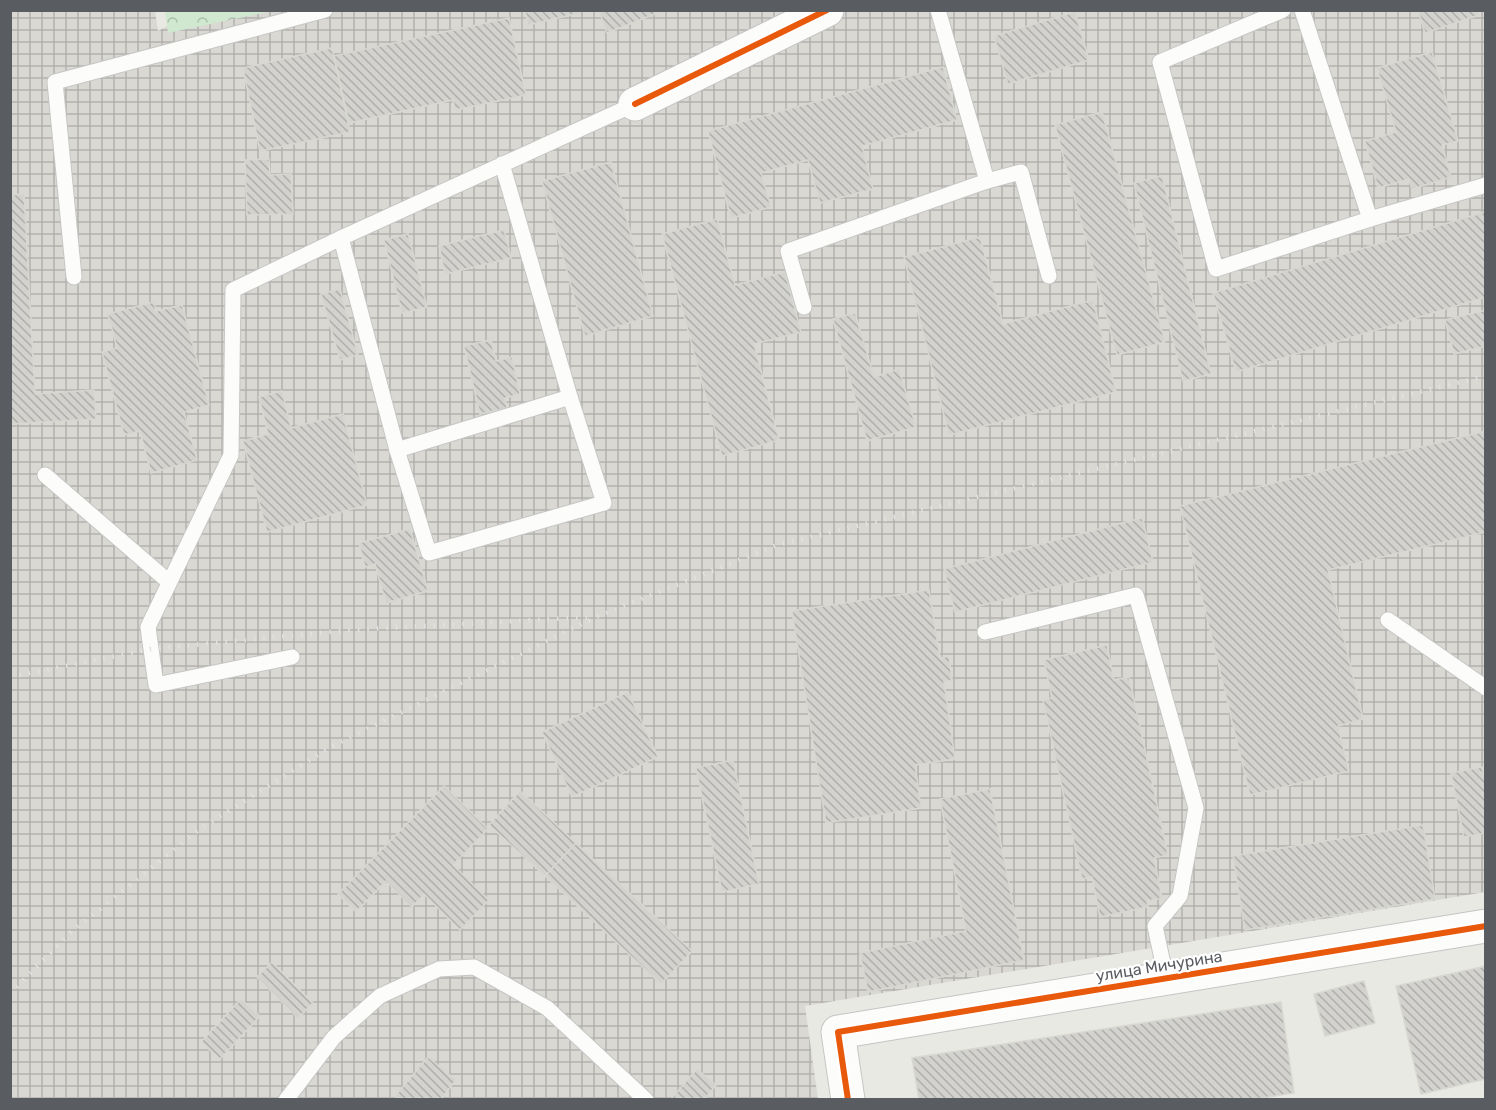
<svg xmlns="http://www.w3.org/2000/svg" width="1496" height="1110" font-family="Rubik,sans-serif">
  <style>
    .industrial { fill: url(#industrial-grid) }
    .forest { fill: url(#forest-crowns) }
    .building { fill: url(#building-back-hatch); stroke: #d8d8d2; stroke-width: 1.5 }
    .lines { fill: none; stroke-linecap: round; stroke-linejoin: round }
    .lane-casing { stroke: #c6c7c5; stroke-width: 17 }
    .secondary-casing { stroke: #c4c5c4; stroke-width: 35 }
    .lane { stroke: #fcfcfb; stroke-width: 15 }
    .secondary { stroke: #fcfcfb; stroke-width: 33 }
    .rail { stroke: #e2e2e1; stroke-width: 4.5; stroke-dasharray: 1.5 8; stroke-linecap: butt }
    .cycleway-casing { stroke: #fff; stroke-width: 10 }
    .cycleway { stroke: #e8590c; stroke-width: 6 }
    .labels { text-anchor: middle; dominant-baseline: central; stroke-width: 4.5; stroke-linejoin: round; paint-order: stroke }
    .street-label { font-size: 16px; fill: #595c61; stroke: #fff }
  </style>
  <defs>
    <pattern id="industrial-grid" width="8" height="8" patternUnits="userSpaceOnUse" patternTransform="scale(1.5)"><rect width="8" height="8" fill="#d9d8d3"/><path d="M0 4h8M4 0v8" fill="none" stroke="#b3b2af"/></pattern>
    <pattern id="forest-crowns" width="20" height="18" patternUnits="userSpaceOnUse" patternTransform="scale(1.5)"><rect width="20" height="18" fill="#d0e7d0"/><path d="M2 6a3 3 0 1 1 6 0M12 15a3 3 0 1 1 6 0" fill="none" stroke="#acbeac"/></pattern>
    <pattern id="building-back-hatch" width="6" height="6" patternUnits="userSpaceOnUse" patternTransform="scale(1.5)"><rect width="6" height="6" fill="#d3d2ce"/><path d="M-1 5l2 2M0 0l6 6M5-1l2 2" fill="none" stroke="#aeaeab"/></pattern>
  </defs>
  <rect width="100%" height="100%" fill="#e9e9e3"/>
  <!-- industrial -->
  <polygon class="industrial" points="199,10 1485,11 1485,892 805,1006 818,1099 11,1099 10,11 155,11 158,31"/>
  <!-- forest -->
  <polygon class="forest" points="165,11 165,10 272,11 168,33"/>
  <!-- building -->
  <g class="building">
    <polygon points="525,10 579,10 579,13 528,25"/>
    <polygon points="599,10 665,10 607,33"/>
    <polygon points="1418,10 1478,10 1479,15 1425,33"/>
    <polygon points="1075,12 1089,60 1008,84 994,36"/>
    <polygon points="509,18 526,95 455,110 453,100 349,123 334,56"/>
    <polygon points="332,48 350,132 260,151 243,68"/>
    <polygon points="1432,52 1458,141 1442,145 1451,177 1412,189 1409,179 1378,188 1365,141 1396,132 1377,68"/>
    <polygon points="943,67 957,120 862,146 873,189 820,203 808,160 761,173 771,207 731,218 708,131"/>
    <polygon points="1102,112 1165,342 1117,355 1055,125"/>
    <polygon points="269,159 270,175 291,174 293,214 247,215 245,160"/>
    <polygon points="611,162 653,316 585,336 542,181"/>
    <polygon points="1162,176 1211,374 1183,381 1134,183"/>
    <polygon points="24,194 35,394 94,390 96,419 10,424 10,195"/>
    <polygon points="1485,212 1486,297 1236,372 1213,293"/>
    <polygon points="717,219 735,285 785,272 801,332 754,344 779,440 722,456 662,234"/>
    <polygon points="504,230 511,258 445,274 439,246"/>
    <polygon points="408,234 427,307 402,313 384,240"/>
    <polygon points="980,237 1003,324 1093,300 1116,392 949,435 904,257"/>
    <polygon points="340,289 358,355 340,360 321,294"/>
    <polygon points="154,302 156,311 182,305 209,405 184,412 197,460 151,473 140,431 124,435 102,352 117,348 108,314"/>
    <polygon points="1486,310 1486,346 1454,354 1445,320"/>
    <polygon points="855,313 874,377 899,369 916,427 867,441 833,319"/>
    <polygon points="491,340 496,361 512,357 520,394 505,398 507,408 480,414 464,346"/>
    <polygon points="282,391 291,428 343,414 367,505 267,532 243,441 268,434 259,397"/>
    <polygon points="1486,431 1486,532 1328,570 1363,719 1338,726 1349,771 1250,795 1180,506"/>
    <polygon points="1142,518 1153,562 955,612 944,569"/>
    <polygon points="410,529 428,591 386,603 375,564 365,567 359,543"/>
    <polygon points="929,590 940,658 949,656 952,680 944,682 955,759 915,765 921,808 826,823 792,611"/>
    <polygon points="1107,645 1114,680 1129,677 1168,855 1154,858 1162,898 1147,901 1148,907 1100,917 1092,877 1082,879 1043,700 1052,698 1044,660"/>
    <polygon points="628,692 658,757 572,797 542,732"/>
    <polygon points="733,760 759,884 722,892 696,768"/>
    <polygon points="1482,767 1486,786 1486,833 1464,837 1451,773"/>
    <polygon points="444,786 488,829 453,865 489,900 460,930 424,894 412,907 386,881 356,912 338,894"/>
    <polygon points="990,789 1024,960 868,992 860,953 966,931 940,799"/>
    <polygon points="520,791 576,843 545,876 489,825"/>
    <polygon points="1423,825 1435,899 1245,930 1233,856"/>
    <polygon points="576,843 692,951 661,984 545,876"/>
    <polygon points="272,962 313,1003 298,1018 257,977"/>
    <polygon points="1486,966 1486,1079 1421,1094 1396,986"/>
    <polygon points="1364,981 1375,1023 1325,1036 1314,994"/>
    <polygon points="241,999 260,1016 220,1059 201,1042"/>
    <polygon points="1281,1002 1294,1093 1250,1100 919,1100 912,1058"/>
    <polygon points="428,1057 456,1080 440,1100 399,1100 395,1096"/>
    <polygon points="697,1069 716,1085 704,1100 670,1100"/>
  </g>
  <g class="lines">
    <defs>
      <g id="lane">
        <polyline points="938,10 987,181"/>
        <polyline points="1283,10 1160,62 1216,269 1370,219 1486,185"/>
        <polyline points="1302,10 1370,219"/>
        <polyline points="341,238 397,450 429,553 604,503 570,397"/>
        <polyline points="74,277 55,82 325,10"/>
        <polyline points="804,307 788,251 987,181 1021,172 1049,276"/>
        <polyline points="397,450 570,397 502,164"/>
        <polyline points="45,475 169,582"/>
        <polyline points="1388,620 1486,688"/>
        <polyline points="985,632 1136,595 1196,808 1180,896 1155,926 1166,978"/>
        <polyline points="292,657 156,685 148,627 231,455 233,290 341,238 635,104"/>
        <polyline points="286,1100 334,1037 380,996 439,969 474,967 547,1008 646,1100"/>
      </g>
      <g id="secondary">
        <polyline points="635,104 827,10"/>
        <polyline points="848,1100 838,1032 1486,926"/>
      </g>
    </defs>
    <!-- lane casing -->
    <use href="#lane" class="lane-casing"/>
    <!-- secondary casing -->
    <use href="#secondary" class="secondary-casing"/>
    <!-- lane -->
    <use href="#lane" class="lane"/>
    <!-- secondary -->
    <use href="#secondary" class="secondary"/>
    <!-- rail -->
    <g class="rail">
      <polyline points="10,677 151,649 350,630 590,617"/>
      <polyline points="10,994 70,933 201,828 332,746 596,617 777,545 1486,376"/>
    </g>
    <defs>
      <g id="cycleway">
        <polyline points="635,104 827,10"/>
        <polyline points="848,1100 838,1032 1486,926"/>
      </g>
    </defs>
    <!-- cycleway casing -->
    <use href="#cycleway" class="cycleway-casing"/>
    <!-- cycleway -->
    <use href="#cycleway" class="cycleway"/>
  </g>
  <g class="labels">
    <!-- street labels -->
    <g class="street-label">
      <text transform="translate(1159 966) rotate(-9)">улица Мичурина</text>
    </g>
  </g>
  <!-- border -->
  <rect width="1496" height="1110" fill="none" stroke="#595c61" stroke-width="24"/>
</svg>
